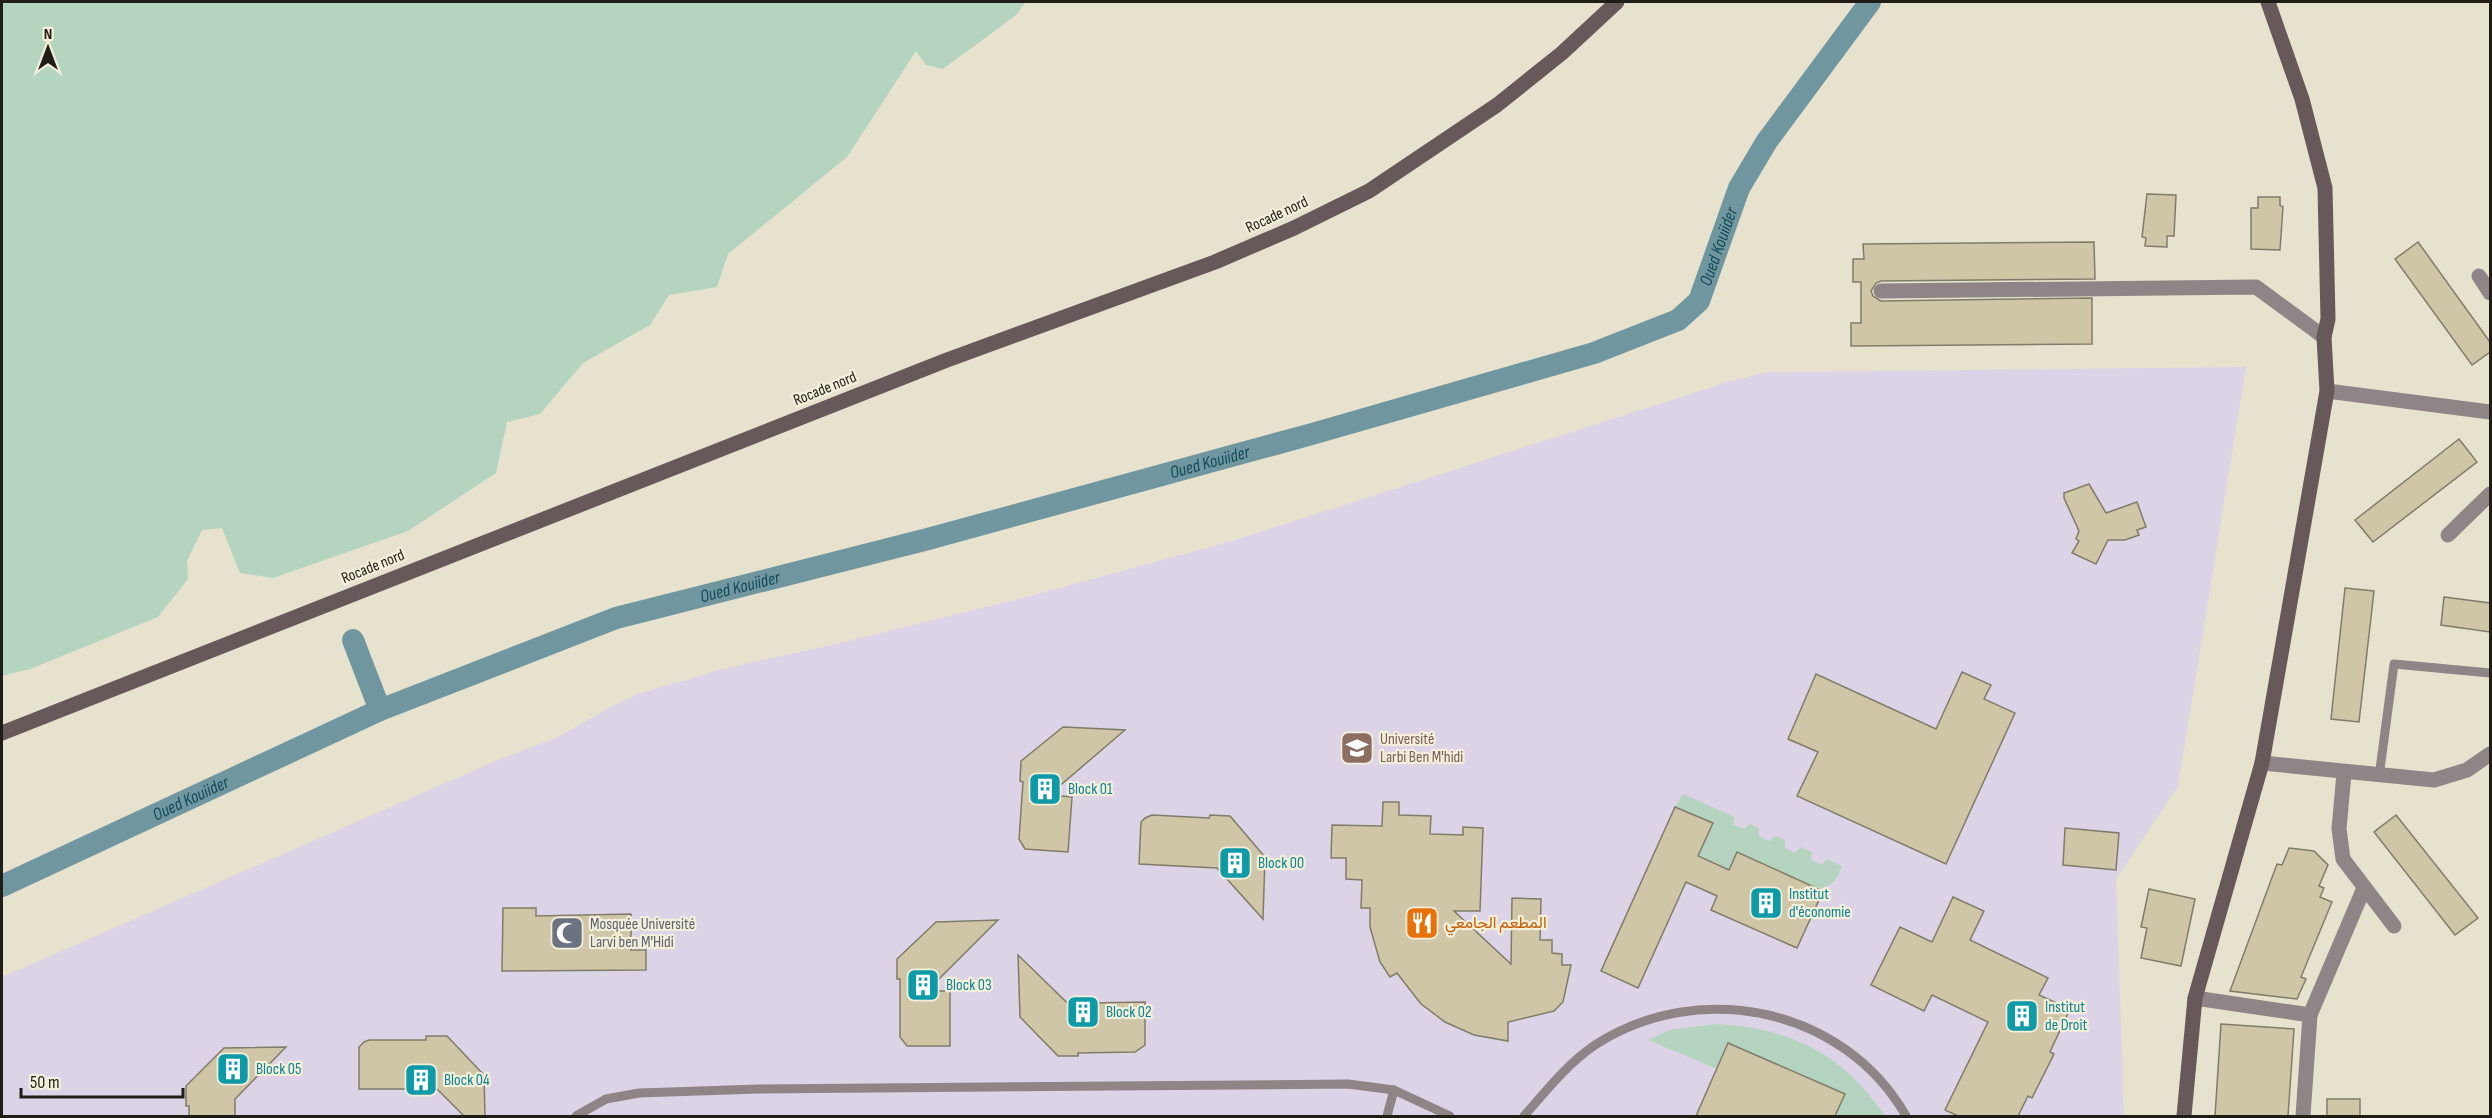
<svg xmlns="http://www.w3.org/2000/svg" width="2492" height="1118" font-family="'Sofia Sans Condensed',Vazirmatn,sans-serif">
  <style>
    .education { fill: #ddd3e7 }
    .green { fill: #b4d4bf }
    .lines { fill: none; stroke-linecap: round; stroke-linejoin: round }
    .canal { stroke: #7096a0; stroke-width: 22 }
    .building { fill: #cec6a6; stroke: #807c69; stroke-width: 1.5 }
    .lane { stroke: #8f8586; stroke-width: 9 }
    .street { stroke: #8f8586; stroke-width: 15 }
    .secondary { stroke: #67595a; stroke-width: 15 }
    .labels { text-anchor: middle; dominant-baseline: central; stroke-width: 4.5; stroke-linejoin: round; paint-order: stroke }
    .street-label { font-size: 16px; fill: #1f1d16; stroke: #f4efdb }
    .education-label { font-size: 16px; fill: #785e54; stroke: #f4efdb; text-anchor: start }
    .culture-label { font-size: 16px; fill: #0d838f; stroke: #f4efdb; text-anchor: start }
    .food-label { font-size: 16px; fill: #c56008; stroke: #f4efdb; text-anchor: start }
    .worship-label { font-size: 16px; fill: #5b616d; stroke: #f4efdb; text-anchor: start }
    .water-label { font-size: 18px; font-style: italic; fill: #124b57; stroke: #f4efdb }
  </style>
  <rect width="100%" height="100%" fill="#e6e2ce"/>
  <!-- education -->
  <polygon class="education" points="2246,367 2178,786 2116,879 2124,1116 2,1116 2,977 500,759 558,737 610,707 641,693 727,668 836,644 1034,595 1232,541 1731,381 1768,372"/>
  <!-- green -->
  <g class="green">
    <polygon points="2,2 1026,2 1016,15 943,69 926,65 916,51 847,157 728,254 717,287 669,295 650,325 583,363 540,414 507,422 496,473 408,531 273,578 240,573 222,528 202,530 187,561 188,579 158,617 30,669 2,676"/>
    <path d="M1683 794 1734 817V825L1744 829 1750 824 1759 828V836L1769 841 1775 836 1785 840V848L1795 853 1801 847 1812 852 1811 860 1822 865 1827 859 1842 866C1837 880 1834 885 1819 889L1737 852 1729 870 1698 856 1712 824 1675 807Z"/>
    <path d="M1715 1024C1789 1027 1844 1054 1885 1116H1835L1845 1094 1728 1044 1717 1069 1648 1040 1670 1030Z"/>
  </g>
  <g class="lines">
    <!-- canal -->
    <g class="canal">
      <polyline points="353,640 380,710"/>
      <path id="s1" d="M2 886 380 710 616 618 928 539 1312 434 1594 353 1678 320 1699 301 1739 188 1767 141 1870 2"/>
    </g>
  </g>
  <!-- building -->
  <g class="building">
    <polygon points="2147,194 2176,195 2174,236 2167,236 2167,247 2145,246 2146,238 2142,237"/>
    <polygon points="2258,197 2280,197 2280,205 2283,207 2280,250 2251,249 2251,208 2258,208"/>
    <polygon points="2094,242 2095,279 1881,281 1876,283 1871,291 1873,296 1881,301 2092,298 2092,344 1851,346 1851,323 1861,323 1861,282 1853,282 1853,259 1864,259 1863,244"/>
    <polygon points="2418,242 2490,342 2490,352 2472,365 2395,259"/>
    <polygon points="2459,439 2477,462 2373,542 2355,520"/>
    <polygon points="2089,484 2106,513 2137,502 2146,527 2137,530 2139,535 2125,540 2108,540 2096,564 2072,553 2079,541 2076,539 2079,531 2064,498 2064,493"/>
    <polygon points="2345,588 2374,591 2359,722 2331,719"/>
    <polygon points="2444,597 2490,603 2490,632 2441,625"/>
    <polygon points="1962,672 1991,685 1984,699 2015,713 1946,864 1797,796 1818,752 1788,739 1816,674 1936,729"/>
    <polygon points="1063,727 1125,730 1049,795 1072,797 1068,852 1025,849 1019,839 1023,782 1020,781 1021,761"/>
    <polygon points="1383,802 1399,802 1399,815 1431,816 1430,834 1463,835 1463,827 1483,828 1480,911 1454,911 1511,964 1512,898 1541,899 1540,940 1552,940 1552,953 1562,954 1562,965 1571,965 1563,1002 1554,1011 1508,1022 1508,1041 1474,1035 1445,1022 1421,1004 1397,973 1390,977 1380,962 1370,927 1370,908 1361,908 1362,880 1346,879 1346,858 1331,858 1332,825 1382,826"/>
    <polygon points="1675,807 1713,823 1698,856 1729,870 1737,852 1823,891 1797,948 1711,910 1717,896 1686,882 1638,988 1601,971"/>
    <polygon points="1210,815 1230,816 1265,857 1263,919 1217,868 1139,864 1141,822 1145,818 1152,815 1209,818"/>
    <polygon points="2396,815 2478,918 2455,935 2374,832"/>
    <polygon points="2065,828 2119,833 2116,870 2063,865"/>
    <polygon points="2289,848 2314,851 2328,865 2319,886 2324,888 2320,897 2332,902 2301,977 2306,979 2297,999 2230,991 2277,864 2282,865"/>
    <polygon points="2149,889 2195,899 2181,966 2141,958 2147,928 2141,927"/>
    <polygon points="1953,897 1984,911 1970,940 2048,978 2039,995 2070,1009 2050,1052 2054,1054 2032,1098 2028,1096 2018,1116 1958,1116 1945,1110 1988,1022 1932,995 1924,1011 1871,985 1900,927 1932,942"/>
    <polygon points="503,908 536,908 536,916 631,914 631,950 646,950 646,970 502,971"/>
    <polygon points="998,920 927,991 950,991 950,1046 907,1046 900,1037 900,979 897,979 897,959 936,922"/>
    <polygon points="1018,955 1090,1025 1090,1003 1145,1002 1145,1045 1135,1052 1078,1053 1078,1056 1058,1056 1020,1017"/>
    <polygon points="2221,1024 2294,1029 2288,1116 2215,1116"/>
    <polygon points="426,1036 447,1036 484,1075 485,1116 464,1116 414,1066 414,1089 359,1089 359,1047 364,1042 369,1040 426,1040"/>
    <polygon points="1728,1043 1845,1094 1835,1116 1696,1116"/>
    <polygon points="286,1047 235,1099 235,1116 189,1116 189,1106 186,1106 186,1086 224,1048"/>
    <rect x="2327" y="1099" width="33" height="17"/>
  </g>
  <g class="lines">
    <!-- lane -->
    <g class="lane">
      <polyline points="2379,777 2394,664 2490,673"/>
      <polyline points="576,1116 606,1099 639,1093 759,1089 1348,1084 1394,1090 1450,1116"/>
      <polyline points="1387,1116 1394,1090"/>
      <path d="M1524 1116C1546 1091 1567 1064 1595 1045 1698 978 1844 1007 1906 1116"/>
    </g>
    <!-- street -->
    <g class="street">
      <polyline points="2479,276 2490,293"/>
      <polyline points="1881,291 2256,287 2324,337"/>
      <polyline points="2327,391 2490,412"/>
      <polyline points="2448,535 2490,494"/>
      <polyline points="2262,763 2434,780 2467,770 2490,754"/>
      <polyline points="2344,773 2339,829 2343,859 2394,926"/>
      <polyline points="2195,998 2310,1015 2303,1116"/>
      <polyline points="2310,1015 2364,888"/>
    </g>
    <!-- secondary -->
    <g class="secondary">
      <polyline points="2,733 947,360 1215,262 1294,228 1369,191 1497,105 1562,53 1617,2"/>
      <polyline points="2184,1116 2195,998 2262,763 2327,391 2324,337 2328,319 2325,188 2302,99 2268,2"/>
    </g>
  </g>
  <!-- icons -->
  <defs>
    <symbol id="university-square" viewBox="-11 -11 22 22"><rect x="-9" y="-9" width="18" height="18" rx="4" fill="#8d6e63" stroke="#f4efdb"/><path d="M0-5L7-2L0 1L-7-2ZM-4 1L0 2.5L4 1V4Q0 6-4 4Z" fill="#fff"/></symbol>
    <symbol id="building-square" viewBox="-11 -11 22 22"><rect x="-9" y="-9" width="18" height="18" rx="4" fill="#0f9aa8" stroke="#f4efdb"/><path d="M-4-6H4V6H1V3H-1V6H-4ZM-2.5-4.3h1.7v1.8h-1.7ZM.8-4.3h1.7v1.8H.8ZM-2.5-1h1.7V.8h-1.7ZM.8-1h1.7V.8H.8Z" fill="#fff"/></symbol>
    <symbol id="restaurant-square" viewBox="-11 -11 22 22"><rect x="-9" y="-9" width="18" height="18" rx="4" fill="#e8710a" stroke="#f4efdb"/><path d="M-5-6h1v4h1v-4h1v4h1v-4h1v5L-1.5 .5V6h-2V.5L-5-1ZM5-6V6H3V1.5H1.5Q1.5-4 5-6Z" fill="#fff"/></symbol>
    <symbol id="mosque-square" viewBox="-11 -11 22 22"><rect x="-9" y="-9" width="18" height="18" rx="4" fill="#6b7280" stroke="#f4efdb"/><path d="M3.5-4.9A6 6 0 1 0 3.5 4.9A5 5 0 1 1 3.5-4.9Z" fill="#fff"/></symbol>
  </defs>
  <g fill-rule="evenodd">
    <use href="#university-square" x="1338" y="729" width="38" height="38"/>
    <use href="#building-square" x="1026" y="770" width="38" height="38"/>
    <use href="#building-square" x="1216" y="844" width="38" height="38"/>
    <use href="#building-square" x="1747" y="884" width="38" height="38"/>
    <use href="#restaurant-square" x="1403" y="904" width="38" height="38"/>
    <use href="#mosque-square" x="548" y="914" width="38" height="38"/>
    <use href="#building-square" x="904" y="966" width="38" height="38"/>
    <use href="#building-square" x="1064" y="993" width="38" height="38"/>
    <use href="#building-square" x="2003" y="997" width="38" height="38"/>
    <use href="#building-square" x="214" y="1050" width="38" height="38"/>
    <use href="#building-square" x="402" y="1061" width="38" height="38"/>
  </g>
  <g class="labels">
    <!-- street labels -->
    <g class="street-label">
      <text transform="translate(1277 215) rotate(-25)">Rocade nord</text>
      <text transform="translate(825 389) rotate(-22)">Rocade nord</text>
      <text transform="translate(373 567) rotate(-22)">Rocade nord</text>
    </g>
    <!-- education labels -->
    <g class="education-label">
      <text x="1380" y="739">Université<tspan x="1380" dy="18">Larbi Ben M'hidi</tspan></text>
    </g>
    <!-- culture labels -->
    <g class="culture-label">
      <text x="1068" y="789">Block 01</text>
      <text x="1258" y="863">Block 00</text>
      <text x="1789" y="894">Institut<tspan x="1789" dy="18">d'économie</tspan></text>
      <text x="946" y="985">Block 03</text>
      <text x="2045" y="1007">Institut<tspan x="2045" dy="18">de Droit</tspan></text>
      <text x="1106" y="1012">Block 02</text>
      <text x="256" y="1069">Block 05</text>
      <text x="444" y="1080">Block 04</text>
    </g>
    <!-- food labels -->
    <g class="food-label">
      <text x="1445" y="923">المطعم الجامعي</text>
    </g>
    <!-- worship labels -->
    <g class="worship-label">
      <text x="590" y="924">Mosquée Université<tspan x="590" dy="18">Larvi ben M'Hidi</tspan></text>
    </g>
    <!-- water labels -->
    <g class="water-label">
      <text stroke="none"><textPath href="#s1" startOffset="1860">Oued Kouiider</textPath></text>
      <text stroke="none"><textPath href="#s1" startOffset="1284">Oued Kouiider</textPath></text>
      <text stroke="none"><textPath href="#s1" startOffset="798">Oued Kouiider</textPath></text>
      <text stroke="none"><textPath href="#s1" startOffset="208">Oued Kouiider</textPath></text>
    </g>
  </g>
  <!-- border -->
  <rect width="2492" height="1118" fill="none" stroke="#1f1d16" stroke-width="6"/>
  <!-- north arrow -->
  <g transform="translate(48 48)" stroke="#f4efdb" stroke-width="4.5" paint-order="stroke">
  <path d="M0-4.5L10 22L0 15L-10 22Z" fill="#1f1d16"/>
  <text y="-9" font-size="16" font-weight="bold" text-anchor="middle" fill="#1f1d16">N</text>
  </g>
  <!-- scale -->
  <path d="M21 1088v9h162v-9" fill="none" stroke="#1f1d16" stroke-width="3"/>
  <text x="30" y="1088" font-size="18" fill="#1f1d16" stroke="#f4efdb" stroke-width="4.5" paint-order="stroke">50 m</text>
</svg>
